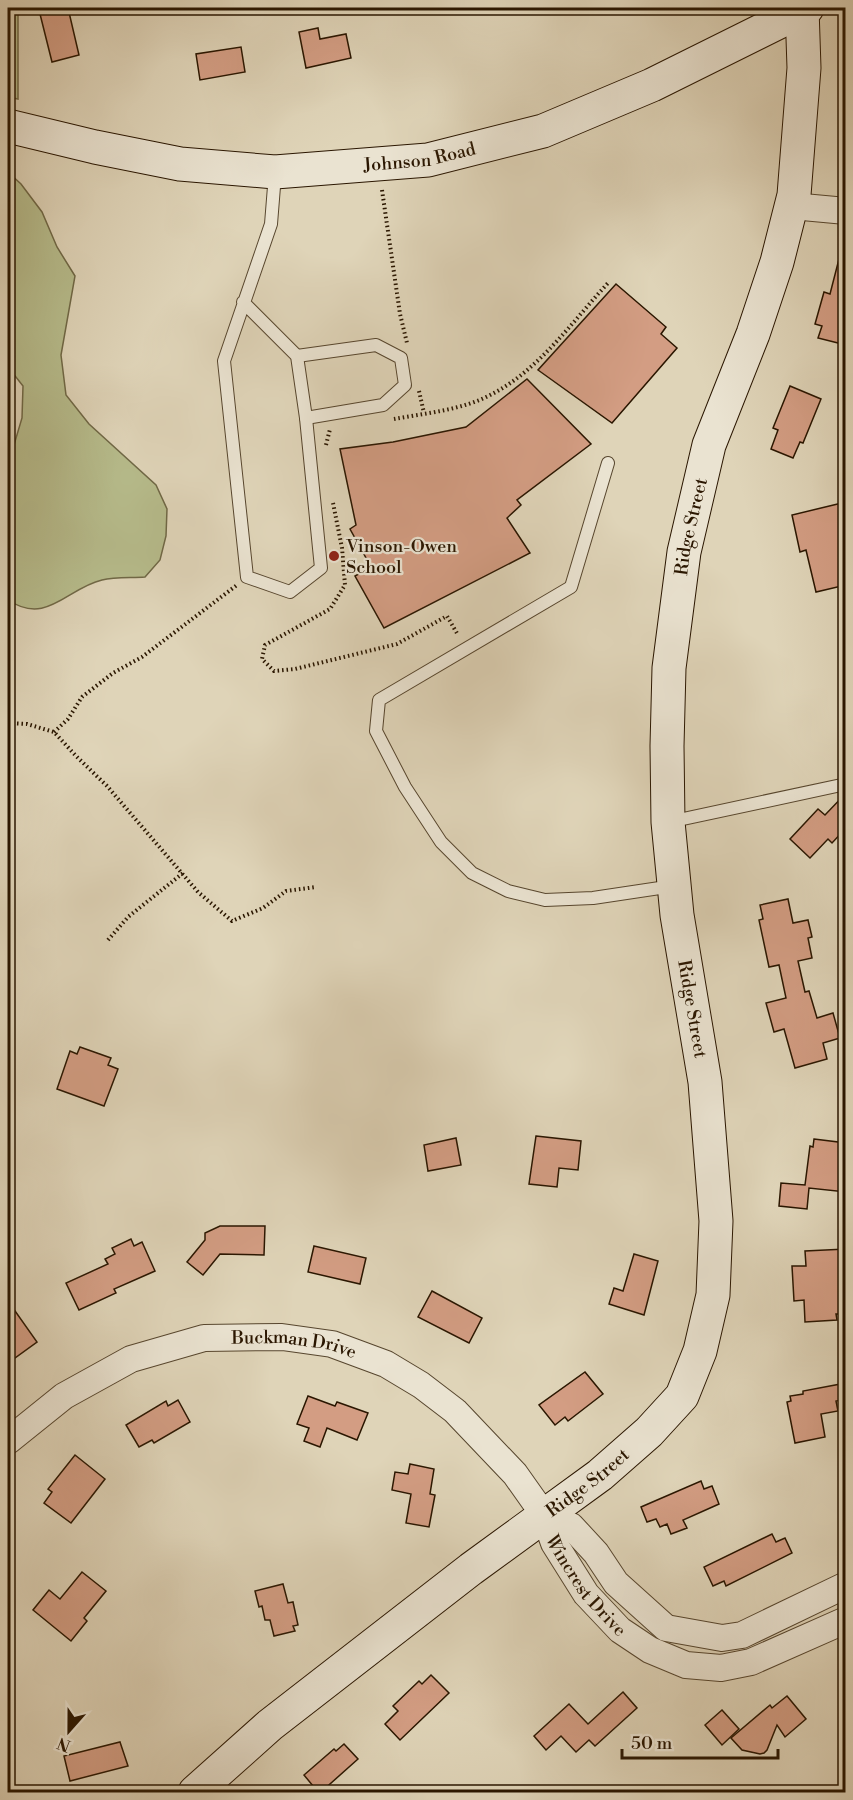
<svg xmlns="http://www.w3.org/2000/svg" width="853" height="1800" font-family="'Libre Bodoni',serif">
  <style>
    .green { fill: #b6bb8b; stroke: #706846; stroke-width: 1.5 }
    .building { fill: #d39d83; stroke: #2a1600; stroke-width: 1.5 }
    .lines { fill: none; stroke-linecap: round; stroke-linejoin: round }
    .lane-casing { stroke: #57462e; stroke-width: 14 }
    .street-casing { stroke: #57462e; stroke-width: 28 }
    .secondary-casing { stroke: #2a1600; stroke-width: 35 }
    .path { stroke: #2a1600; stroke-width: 4; stroke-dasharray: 1.5 3; stroke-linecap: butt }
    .lane { stroke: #eae3d1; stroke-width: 12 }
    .street { stroke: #eae3d1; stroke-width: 26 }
    .secondary { stroke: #eae3d1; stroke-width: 33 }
    .poi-dot { fill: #8f2418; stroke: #eae3d1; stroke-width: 2 }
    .labels { text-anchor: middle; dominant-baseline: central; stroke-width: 4.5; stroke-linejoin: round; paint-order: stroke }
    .street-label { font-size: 18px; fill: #2a1600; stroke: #eae3d1 }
    .poi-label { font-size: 18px; fill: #2a1600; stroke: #eae3d1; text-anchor: start }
  </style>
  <rect width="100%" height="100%" fill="#dfd4b8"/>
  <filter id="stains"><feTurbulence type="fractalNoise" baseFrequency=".00333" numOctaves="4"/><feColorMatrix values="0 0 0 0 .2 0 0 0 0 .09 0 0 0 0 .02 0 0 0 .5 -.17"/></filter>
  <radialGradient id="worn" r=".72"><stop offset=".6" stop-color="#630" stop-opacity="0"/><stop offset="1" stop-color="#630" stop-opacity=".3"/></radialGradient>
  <!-- green -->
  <g class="green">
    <polygon points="8,8 18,8 18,99 8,97"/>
    <path d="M8 172 21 184 42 212 57 247 75 276 61 355 66 395 89 424 156 485 167 509 166 536 160 560 145 577C131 578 115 577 102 580 67 588 47 626 8 600V465L22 418 23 386 8 367Z"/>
  </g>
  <!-- building -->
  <g class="building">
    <polygon points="68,8 79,55 52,62 40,14"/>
    <polygon points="318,28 320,39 346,34 351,58 306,68 299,32"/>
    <polygon points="241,47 245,72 200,80 196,54"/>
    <polygon points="840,255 846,256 846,345 818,338 822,326 815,324 824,292 830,294"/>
    <polygon points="616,284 666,327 661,334 677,348 612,423 538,370"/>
    <polygon points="527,379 591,444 517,500 521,505 507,518 530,553 384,628 355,576 371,567 350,529 356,525 340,449 393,442 466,427"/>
    <polygon points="790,386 821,399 803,443 800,442 793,458 771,449 778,430 773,428"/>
    <polygon points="846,502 846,585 816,592 806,550 800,552 792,515"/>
    <polygon points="846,793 846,828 832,843 828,839 810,858 790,839 818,809 825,815"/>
    <polygon points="788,899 793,923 808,920 812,937 808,938 812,958 798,961 805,992 809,991 817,1018 833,1013 840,1038 823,1043 827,1059 795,1068 784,1029 774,1032 766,1003 786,998 779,965 769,967 759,920 763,919 760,905"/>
    <polygon points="80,1047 111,1058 108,1065 118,1069 104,1106 57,1089 70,1051 77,1054"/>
    <polygon points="536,1136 581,1141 578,1170 559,1168 557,1187 529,1184"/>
    <polygon points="456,1138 461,1165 428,1171 424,1145"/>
    <polygon points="814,1139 846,1143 846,1192 809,1188 807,1209 779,1206 781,1183 805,1185 810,1146 813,1147"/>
    <polygon points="220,1226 265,1226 264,1255 220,1254 203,1275 187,1262 205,1240 205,1233"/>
    <polygon points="131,1239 134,1246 142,1242 155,1271 114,1289 116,1293 79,1310 66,1283 108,1264 105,1259 115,1254 112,1248"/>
    <polygon points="314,1246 366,1258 360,1284 308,1272"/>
    <polygon points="846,1249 846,1314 836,1314 837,1320 805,1322 804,1300 794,1301 792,1266 806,1266 805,1251"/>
    <polygon points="634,1254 658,1261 644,1315 609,1304 614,1288 623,1291"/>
    <polygon points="432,1291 482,1318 469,1343 418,1317"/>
    <polygon points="8,1301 37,1342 8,1363"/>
    <polygon points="585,1372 603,1394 568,1421 565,1417 555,1425 539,1405"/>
    <polygon points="846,1383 846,1399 836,1401 838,1411 821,1414 825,1437 795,1443 787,1402 791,1401 790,1396 803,1394 803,1391"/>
    <polygon points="308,1396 335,1406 337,1402 368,1413 357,1440 327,1428 320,1447 304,1441 309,1428 297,1424"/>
    <polygon points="178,1400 190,1422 154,1443 152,1440 139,1447 126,1425 166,1401 168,1406"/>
    <polygon points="75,1455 105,1479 71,1523 44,1503 52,1492 48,1489"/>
    <polygon points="410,1464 434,1469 430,1494 435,1495 429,1527 406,1523 411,1494 392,1490 395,1472 408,1474"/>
    <polygon points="701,1481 704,1489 712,1486 719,1504 683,1520 687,1528 671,1534 667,1524 660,1527 656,1519 647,1522 641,1507"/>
    <polygon points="772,1534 776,1542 785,1538 792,1553 726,1586 724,1581 713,1586 704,1567"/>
    <polygon points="82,1572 106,1591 84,1618 87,1621 71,1641 33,1610 49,1590 60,1599"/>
    <polygon points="283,1584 288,1603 293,1602 298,1625 293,1626 295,1631 274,1636 270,1620 265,1620 262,1606 259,1607 255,1591"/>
    <polygon points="431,1675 449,1693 400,1740 385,1724 398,1711 393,1706 419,1681 422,1684"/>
    <polygon points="623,1692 637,1708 595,1746 589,1740 576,1752 561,1736 546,1750 534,1736 569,1704 588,1724"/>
    <polygon points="787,1696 806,1719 785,1737 777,1725 767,1750 764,1753 760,1754 742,1750 731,1738 770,1705 772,1708"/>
    <polygon points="722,1710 739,1729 722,1745 705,1725"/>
    <polygon points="120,1742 128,1766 70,1781 64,1756"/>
    <polygon points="344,1744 358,1759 321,1792 318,1792 304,1775 334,1749 336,1751"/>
  </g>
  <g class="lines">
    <defs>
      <g id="lane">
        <polyline points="243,302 297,356 306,418 321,568 290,592 247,577 224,361 271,224 275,174"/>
        <polyline points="297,356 376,345 401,358 405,385 383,405 306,418"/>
        <polyline points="608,463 571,587 379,700 376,731 405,787 441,842 472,873 508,891 545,900 593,898 673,886"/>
        <polyline points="669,822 846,784"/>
      </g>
      <g id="street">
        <polyline points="792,206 846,211"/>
        <path id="s1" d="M8 1441 64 1396 131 1359 204 1338 282 1337 332 1344 386 1364 421 1385 455 1411 515 1474 544 1515 554 1543 586 1594 620 1630 650 1650 686 1665 721 1668 751 1662 846 1620"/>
        <polyline points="544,1515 571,1526 596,1553 616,1583 666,1628 722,1638 742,1635 846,1585"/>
      </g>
      <g id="secondary">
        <path id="s2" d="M8 126 95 147 180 164 275 172 428 160 543 131 652 85 807 8"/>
        <path id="s3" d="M195 1792 270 1725 471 1569 600 1475 649 1432 682 1396 700 1351 713 1295 716 1221 705 1082 677 915 668 822 667 746 669 668 684 552 709 445 753 334 777 262 794 195 804 68 802 8"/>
      </g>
    </defs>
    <!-- lane casing -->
    <use href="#lane" class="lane-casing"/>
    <!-- street casing -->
    <use href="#street" class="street-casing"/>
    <!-- secondary casing -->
    <use href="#secondary" class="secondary-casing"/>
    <!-- path -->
    <g class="path">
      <polyline points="382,190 400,314 407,343"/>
      <polyline points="419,391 424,413"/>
      <path d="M394 419C426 413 463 410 492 394 539 370 572 322 608 283"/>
      <polyline points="326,445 330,429"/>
      <polyline points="333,503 342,548 345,585 330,609 265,645 262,659 274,671 295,669 397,644 447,616 458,635"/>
      <polyline points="8,723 27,724 54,732 76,756 107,786 198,892 232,921 263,908 286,891 316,887"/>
      <polyline points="54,732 68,719 82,697 113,673 142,657 237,585"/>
      <polyline points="108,940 128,917 183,873"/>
    </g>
    <!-- lane -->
    <use href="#lane" class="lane"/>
    <!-- street -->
    <use href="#street" class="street"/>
    <!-- secondary -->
    <use href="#secondary" class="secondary"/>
  </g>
  <!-- markers -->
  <circle class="poi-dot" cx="334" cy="556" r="6"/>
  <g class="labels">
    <!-- street labels -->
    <g class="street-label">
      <text stroke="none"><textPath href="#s2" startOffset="417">Johnson Road</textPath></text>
      <text stroke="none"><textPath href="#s3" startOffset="1508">Ridge Street</textPath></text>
      <text transform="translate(692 1009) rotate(80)">Ridge Street</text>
      <text stroke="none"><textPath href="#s1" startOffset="315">Buckman Drive</textPath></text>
      <text stroke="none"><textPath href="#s3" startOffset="500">Ridge Street</textPath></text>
      <text stroke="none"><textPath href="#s1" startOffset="714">Wincrest Drive</textPath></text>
    </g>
    <!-- poi labels -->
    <g class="poi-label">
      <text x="346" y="546">Vinson-Owen<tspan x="346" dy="21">School</tspan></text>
    </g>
  </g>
  <!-- margin -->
  <rect width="853" height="1800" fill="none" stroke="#dfd4b8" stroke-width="30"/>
  <rect x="9" y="9" width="835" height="1782" fill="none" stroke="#2a1600" stroke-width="3"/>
  <rect x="15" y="15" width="823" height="1770" fill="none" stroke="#2a1600" stroke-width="1.5"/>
  <!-- north arrow -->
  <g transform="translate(69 1731) rotate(201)" stroke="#eae3d1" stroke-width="4.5" paint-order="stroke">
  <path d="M0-4.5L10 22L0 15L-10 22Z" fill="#2a1600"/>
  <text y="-9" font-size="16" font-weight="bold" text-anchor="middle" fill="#2a1600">N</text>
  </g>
  <!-- scale -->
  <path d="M622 1749v9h156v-9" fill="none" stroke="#2a1600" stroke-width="3"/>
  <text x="631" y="1749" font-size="18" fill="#2a1600" stroke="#eae3d1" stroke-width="4.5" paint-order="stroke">50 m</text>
  <rect width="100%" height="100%" filter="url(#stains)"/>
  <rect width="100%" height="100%" fill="url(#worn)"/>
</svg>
